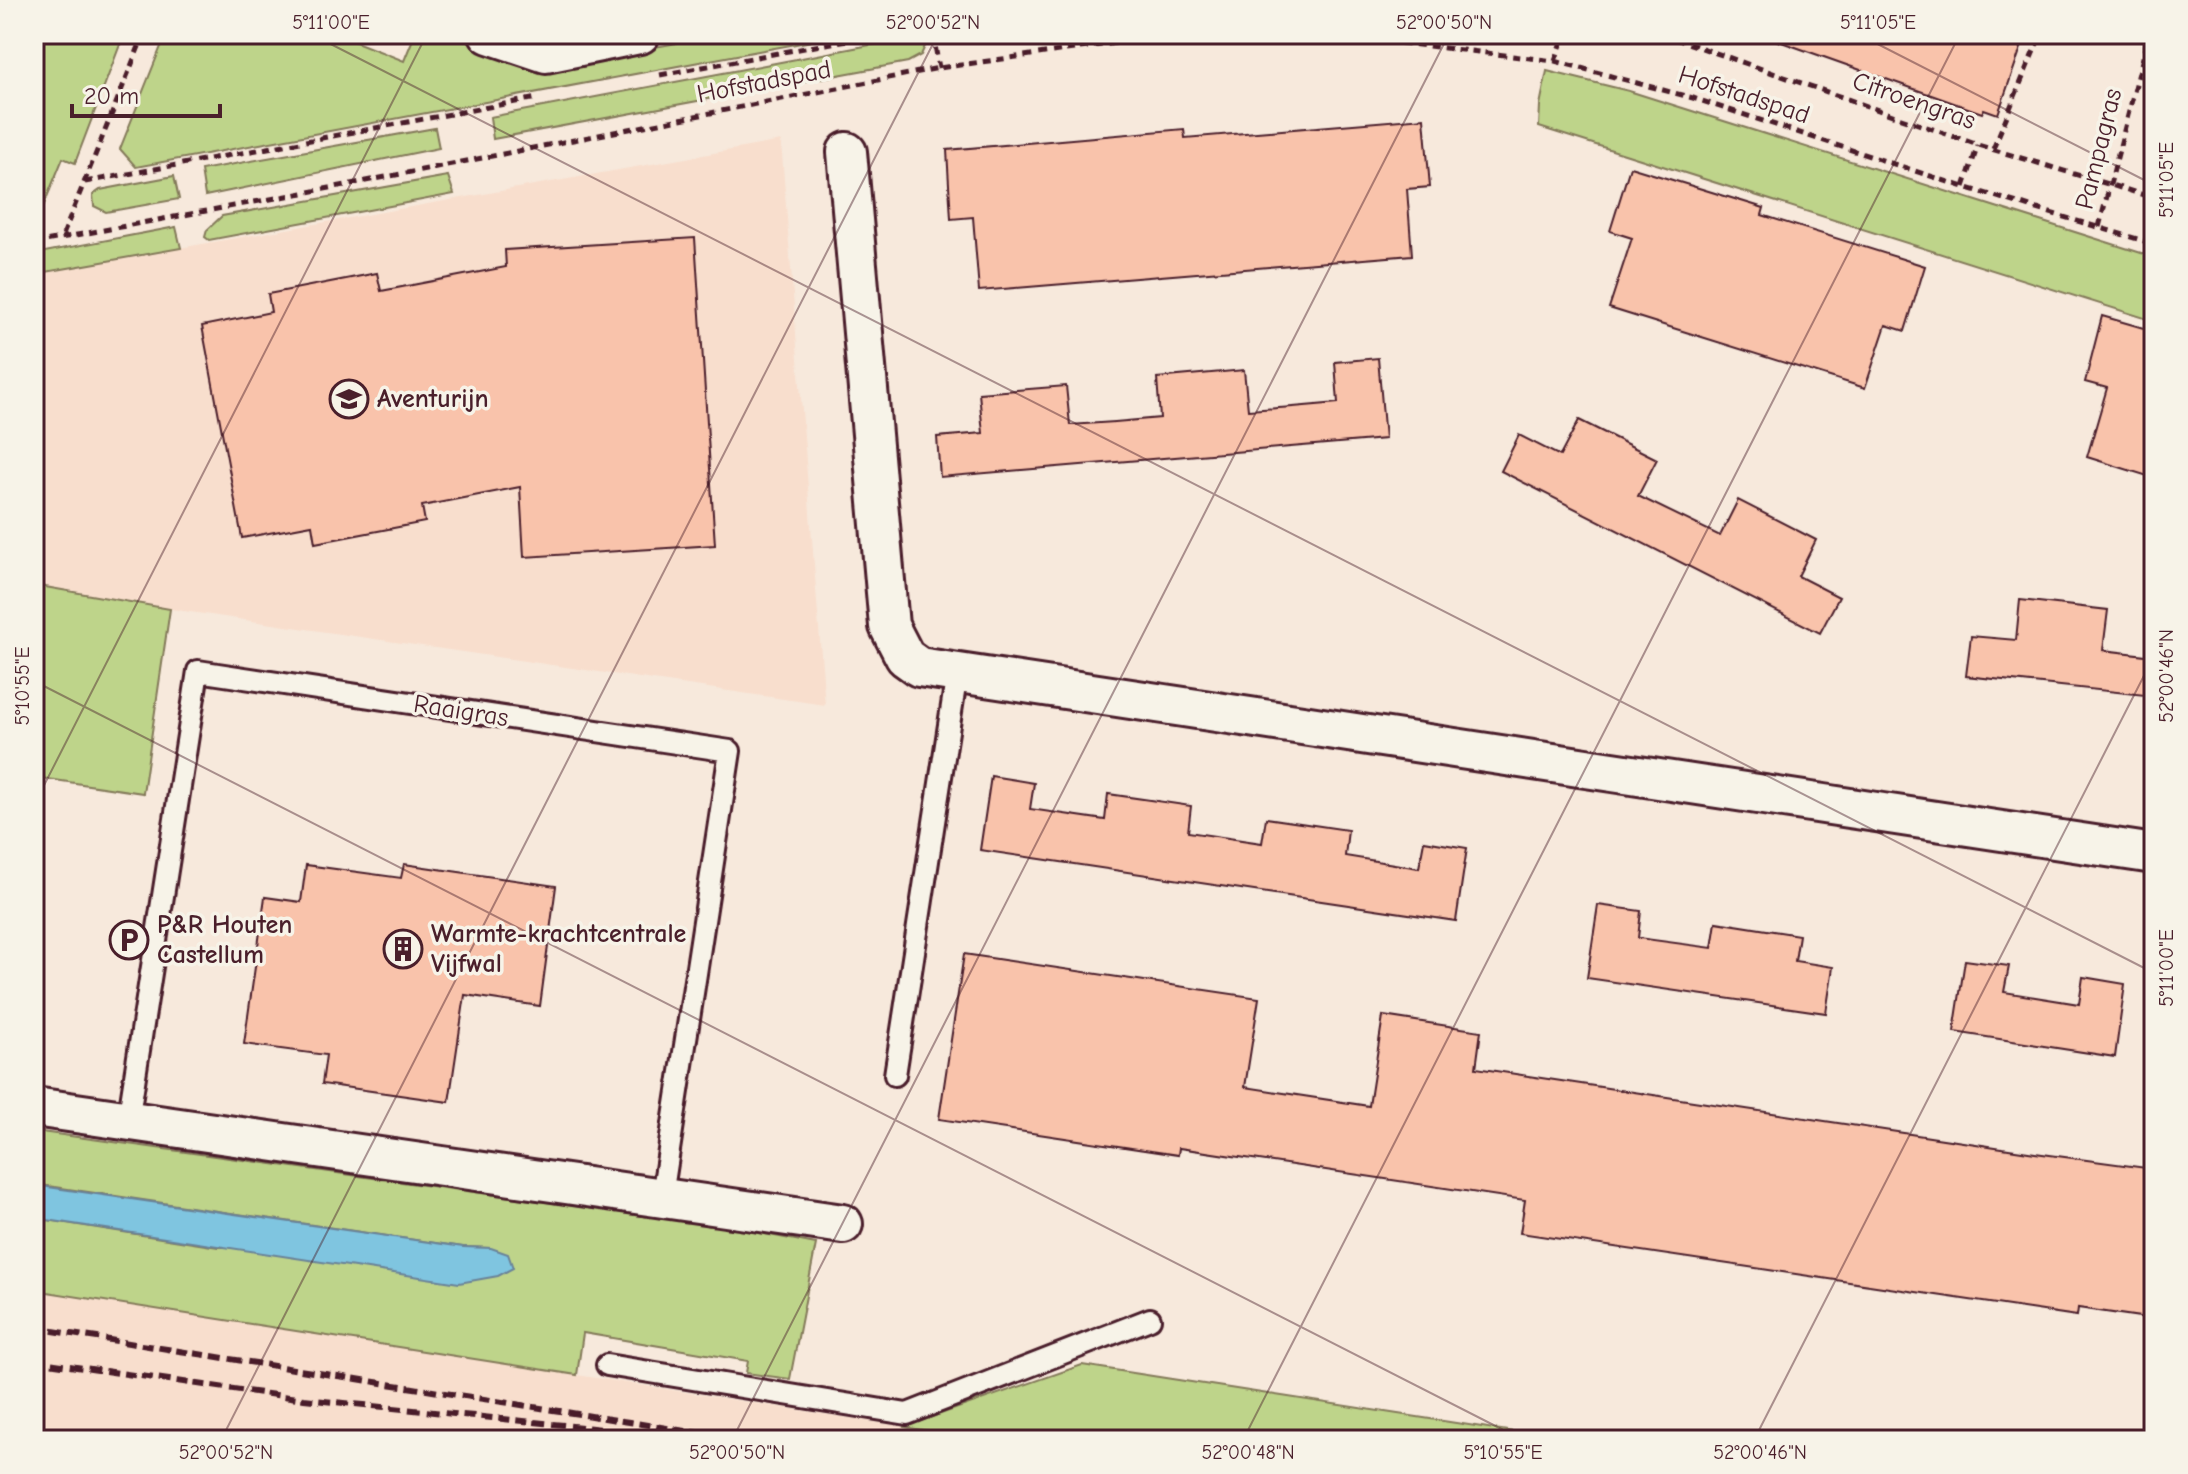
<svg xmlns="http://www.w3.org/2000/svg" width="2188" height="1474" font-family="'Comic Neue',sans-serif">
  <style>
    .built { fill: #f8decd; fill-rule: evenodd }
    .green { fill: #bed48a; stroke: #847a5a; stroke-width: 2 }
    .water { fill: #7fc5e0; stroke: #6a8398; stroke-width: 2 }
    .building { fill: #f9c3ab; stroke: #4a1f2b; stroke-width: 2 }
    .lines { fill: none; stroke-linecap: round; stroke-linejoin: round }
    .lane-casing { stroke: #4a1f2b; stroke-width: 26 }
    .street-casing { stroke: #4a1f2b; stroke-width: 44 }
    .path { stroke: #4a1f2b; stroke-width: 5; stroke-dasharray: 8 6; stroke-linecap: butt }
    .lane { stroke: #f7f3e8; stroke-width: 20 }
    .street { stroke: #f7f3e8; stroke-width: 38 }
    .rail { stroke: #4a1f2b; stroke-width: 6; stroke-dasharray: 12 6; stroke-linecap: butt }
    .ticks { fill: none; stroke: #4a1f2b; stroke-width: 2; stroke-opacity: 0.45 }
    .labels { text-anchor: middle; dominant-baseline: central; stroke-width: 7; stroke-linejoin: round; paint-order: stroke }
    .street-label { font-size: 26px; fill: #4a1f2b; stroke: #f7f3e8 }
    .poi-label { font-size: 26px; font-weight: bold; fill: #4a1f2b; stroke: #f7f3e8; text-anchor: start }
    .neatline { fill: none; stroke: #4a1f2b; stroke-width: 3 }
    .ticks-label { font-size: 20px; text-anchor: middle; fill: #4a1f2b }
  </style>
  <rect width="100%" height="100%" fill="#f7e9dc"/>
  <filter id="ink" filterUnits="userSpaceOnUse"><feTurbulence type="fractalNoise" baseFrequency=".0125" numOctaves="2"/><feDisplacementMap in="SourceGraphic" scale="16" xChannelSelector="R" yChannelSelector="G"/><feConvolveMatrix kernelMatrix="1 2 1 2 8 2 1 2 1" color-interpolation-filters="sRGB"/></filter>
  <g filter="url(#ink)">
    <!-- built -->
    <g class="built">
      <path d="M781 141 825 705 170 609 34 585V274ZM695 238 715 545 525 557 520 487 422 506 315 542 312 525 243 538 202 326 271 312 377 274 381 291 468 274 508 303 506 250Z"/>
      <polygon points="34,1290 596,1378 989,1440 34,1440"/>
    </g>
    <!-- green -->
    <g class="green">
      <polygon points="34,34 124,34 75,163 63,158 43,207 34,209"/>
      <polygon points="166,34 336,34 404,61 415,34 449,34 536,68 728,34 850,34 136,167 120,149"/>
      <polygon points="923,35 926,44 921,55 908,62 493,139 490,117"/>
      <polygon points="1547,71 1629,91 2154,257 2154,321 1539,127 1540,105"/>
      <polygon points="435,128 439,148 205,196 201,170"/>
      <polygon points="174,176 179,199 106,212 94,206 93,195 100,190"/>
      <polygon points="448,176 454,194 209,240 205,237 207,230 222,216"/>
      <polygon points="176,227 181,248 34,274 34,254"/>
      <polygon points="34,585 170,609 143,793 34,777"/>
      <polygon points="34,1131 734,1228 816,1244 790,1379 746,1373 748,1361 583,1333 577,1375 34,1290 34,1218 218,1247 491,1248 463,1247 34,1184"/>
      <polygon points="1082,1365 1565,1440 989,1440 903,1427"/>
    </g>
    <!-- water -->
    <polygon class="water" points="34,1185 463,1247 491,1248 508,1254 513,1268 498,1276 459,1283 34,1218"/>
    <!-- building -->
    <g class="building">
      <polygon points="1774,34 2001,34 2023,42 1998,114 1984,109 1982,113 1773,39"/>
      <polygon points="1424,118 1430,187 1407,189 1412,255 979,291 973,217 951,219 947,150 1184,129 1185,138"/>
      <polygon points="1630,167 1764,208 1762,215 1925,266 1905,331 1886,325 1865,388 1609,308 1632,238 1610,231"/>
      <polygon points="695,238 715,545 524,557 520,487 422,506 425,522 315,543 312,525 242,538 202,326 271,312 268,294 377,273 381,291 506,267 505,250"/>
      <polygon points="2102,316 2154,331 2154,478 2087,457 2107,388 2085,382"/>
      <polygon points="1378,358 1385,439 940,477 937,437 983,433 979,393 1066,386 1070,425 1115,422 1160,418 1157,378 1244,370 1248,410 1293,407 1338,403 1335,362"/>
      <polygon points="1579,420 1657,459 1638,496 1720,536 1738,500 1816,540 1798,576 1839,597 1820,633 1501,471 1519,435 1560,456"/>
      <polygon points="2020,600 2108,610 2103,650 2154,656 2154,696 1966,676 1971,636 2016,640"/>
      <polygon points="991,776 1034,783 1030,809 1105,820 1108,794 1150,800 1191,806 1188,832 1262,843 1266,818 1348,830 1345,856 1419,868 1424,841 1467,848 1456,921 980,850"/>
      <polygon points="404,864 556,886 540,1006 465,995 449,1102 322,1084 326,1055 244,1044 265,897 301,902 306,865 401,878"/>
      <polygon points="1598,905 1641,911 1638,938 1712,948 1716,922 1799,935 1795,961 1833,967 1826,1013 1587,978"/>
      <polygon points="964,954 1259,998 1245,1087 1369,1106 1383,1016 1481,1031 1476,1068 2035,1153 2154,1169 2154,1319 2078,1308 2077,1316 1520,1233 1525,1200 1179,1148 1178,1155 939,1119"/>
      <polygon points="1965,960 2009,966 2004,992 2079,1004 2083,977 2125,984 2115,1057 1954,1032"/>
    </g>
    <g class="lines">
      <defs>
        <g id="lane">
          <polyline points="895,1075 957,673"/>
          <polyline points="128,1121 198,671 730,751 662,1196"/>
          <polyline points="607,1365 907,1414 1150,1319"/>
        </g>
        <g id="street">
          <polyline points="489,34 546,53 640,34"/>
          <polyline points="847,152 889,626 905,657 919,667 2154,854"/>
          <polyline points="34,1107 843,1224"/>
        </g>
      </defs>
      <!-- lane casing -->
      <use href="#lane" class="lane-casing"/>
      <!-- street casing -->
      <use href="#street" class="street-casing"/>
      <!-- path -->
      <g class="path">
        <polyline points="933,34 939,68"/>
        <polyline points="1662,34 1978,145 2154,198"/>
        <polyline points="1555,61 1565,34"/>
        <polyline points="660,75 880,34"/>
        <polyline points="1993,149 2041,34"/>
        <polyline points="85,182 537,98"/>
        <polyline points="1964,187 1978,145"/>
        <polyline points="2099,227 2149,34"/>
        <polyline points="63,235 144,34"/>
        <polyline points="34,243 330,188 939,68 1144,39 1377,40 1555,61 1693,98 1964,187 2154,244"/>
      </g>
      <!-- lane -->
      <use href="#lane" class="lane"/>
      <!-- street -->
      <use href="#street" class="street"/>
      <!-- rail -->
      <g class="rail">
        <polyline points="34,1328 743,1440"/>
        <polyline points="34,1361 304,1399 603,1429"/>
      </g>
    </g>
  </g>
  <!-- ticks -->
  <path class="ticks" d="M311 34 2154 973M1858 34 2154 185M34 681 1523 1440M34 805 427 34M221 1440 938 34M732 1440 1449 34M1243 1440 1960 34M1754 1440 2154 656"/>
  <!-- icons -->
  <defs>
    <symbol id="school-ring" viewBox="-11 -11 22 22"><circle r="9.5" fill="#f7f3e8" stroke="#4a1f2b" stroke-width="1.5"/><path d="M0-5L7-2L0 1L-7-2ZM-4 1L0 2.5L4 1V4Q0 6-4 4Z" fill="#4a1f2b"/></symbol>
    <symbol id="parking-ring" viewBox="-11 -11 22 22"><circle r="9.5" fill="#f7f3e8" stroke="#4a1f2b" stroke-width="1.5"/><path d="M-3.5-5.5H1a3.5 3.5 0 0 1 0 7H-1V5.5H-3.5ZM-1-3.4V-.6H.8a1.4 1.4 0 0 0 0-2.8Z" fill="#4a1f2b"/></symbol>
    <symbol id="building-ring" viewBox="-11 -11 22 22"><circle r="9.5" fill="#f7f3e8" stroke="#4a1f2b" stroke-width="1.5"/><path d="M-4-6H4V6H1V3H-1V6H-4ZM-2.5-4.3h1.7v1.8h-1.7ZM.8-4.3h1.7v1.8H.8ZM-2.5-1h1.7V.8h-1.7ZM.8-1h1.7V.8H.8Z" fill="#4a1f2b"/></symbol>
  </defs>
  <g fill-rule="evenodd">
    <use href="#school-ring" x="327" y="377" width="44" height="44"/>
    <use href="#parking-ring" x="107" y="918" width="44" height="44"/>
    <use href="#building-ring" x="381" y="927" width="44" height="44"/>
  </g>
  <g class="labels">
    <!-- street labels -->
    <g class="street-label">
      <text transform="translate(764 82) rotate(-11)">Hofstadspad</text>
      <text transform="translate(1744 95) rotate(18)">Hofstadspad</text>
      <text transform="translate(1914 101) rotate(19)">Citroengras</text>
      <text transform="translate(2099 149) rotate(-76)">Pampagras</text>
      <text transform="translate(461 711) rotate(9)">Raaigras</text>
    </g>
    <!-- poi labels -->
    <g class="poi-label">
      <text x="377" y="399">Aventurijn</text>
      <text x="157" y="925">P&amp;R Houten<tspan x="157" dy="30">Castellum</tspan></text>
      <text x="431" y="934">Warmte-krachtcentrale<tspan x="431" dy="30">Vijfwal</tspan></text>
    </g>
  </g>
  <!-- margin -->
  <rect width="2188" height="1474" fill="none" stroke="#f7f3e8" stroke-width="88"/>
  <!-- scale -->
  <path d="M72 104v12h148v-12" fill="none" stroke="#4a1f2b" stroke-width="4"/>
  <text x="84" y="104" font-size="24" fill="#4a1f2b" stroke="#f7f3e8" stroke-width="6" paint-order="stroke">20 m</text>
  <rect x="44" y="44" width="2100" height="1386" class="neatline"/>
  <g class="ticks-label">
    <text x="331" y="29">5°11'00"E</text>
    <text x="933" y="29">52°00'52"N</text>
    <text x="1444" y="29">52°00'50"N</text>
    <text x="1878" y="29">5°11'05"E</text>
    <text transform="translate(2166 180) rotate(-90)" y="7">5°11'05"E</text>
    <text transform="translate(2166 676) rotate(-90)" y="7">52°00'46"N</text>
    <text transform="translate(22 686) rotate(-90)" y="7">5°10'55"E</text>
    <text transform="translate(2166 968) rotate(-90)" y="7">5°11'00"E</text>
    <text x="226" y="1459">52°00'52"N</text>
    <text x="737" y="1459">52°00'50"N</text>
    <text x="1248" y="1459">52°00'48"N</text>
    <text x="1503" y="1459">5°10'55"E</text>
    <text x="1760" y="1459">52°00'46"N</text>
  </g>
</svg>
